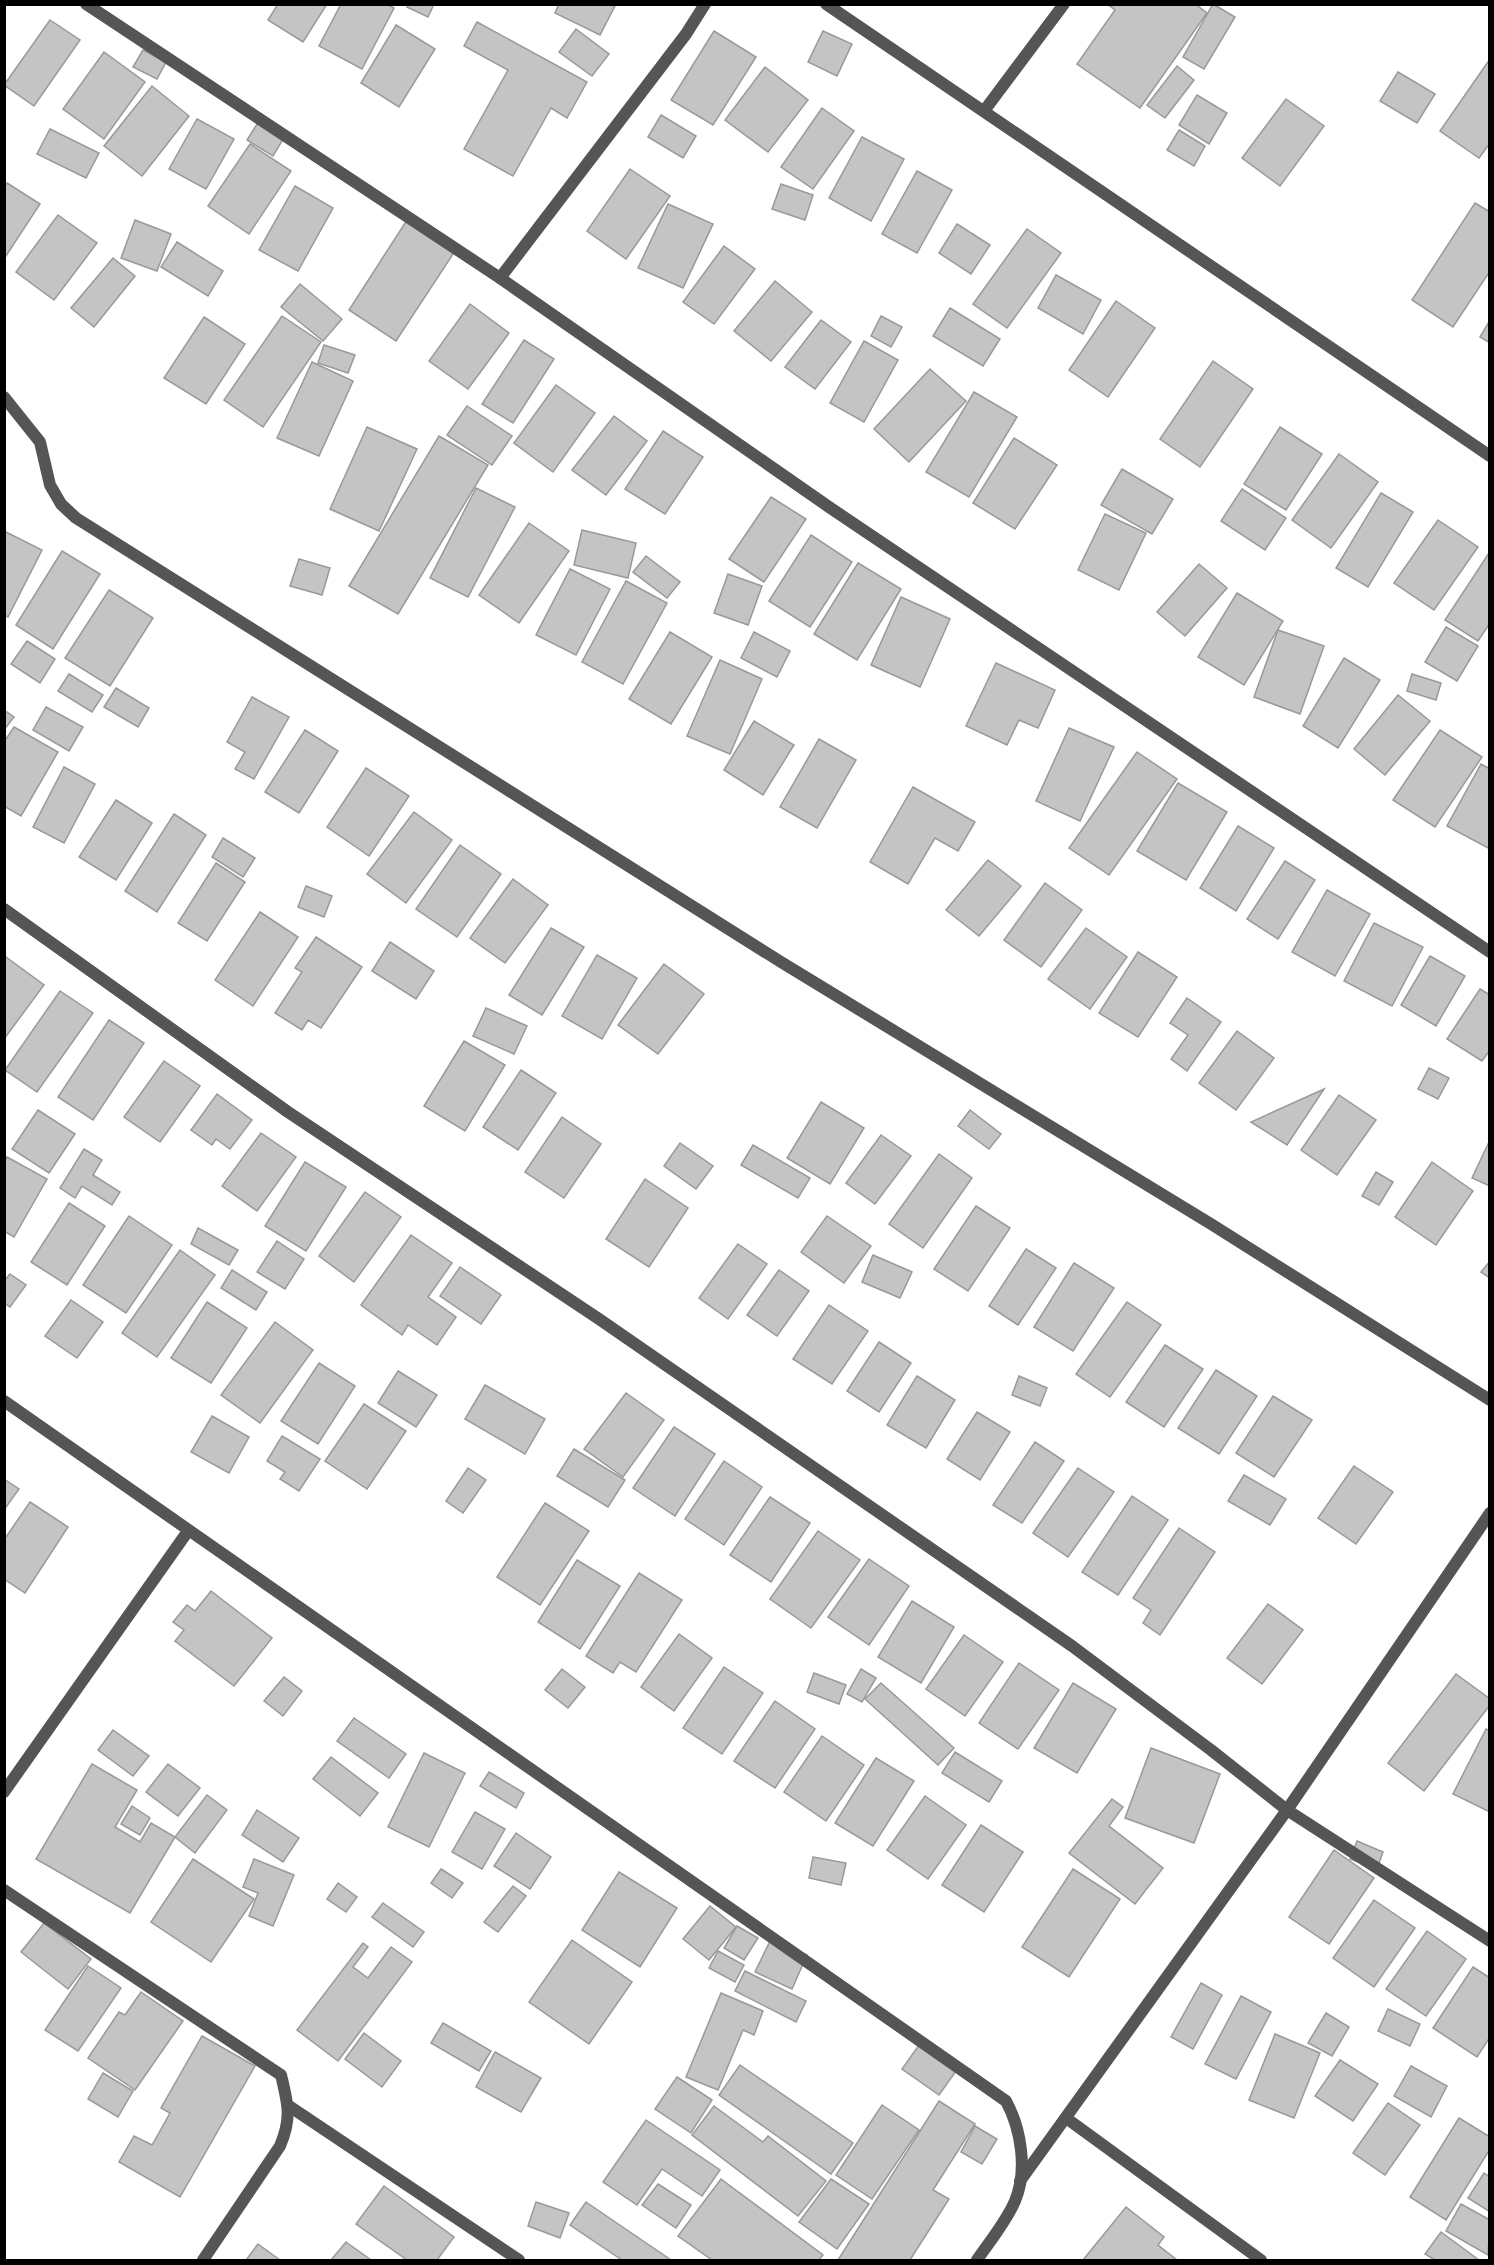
<svg xmlns="http://www.w3.org/2000/svg" width="1494" height="2265" font-family="Arial,sans-serif">
  <style>
    .building { fill: #c4c4c4; stroke: #999; stroke-width: 1.5 }
    .lines { fill: none; stroke-linecap: round; stroke-linejoin: round }
    .minor { stroke: #555; stroke-width: 12 }
  </style>
  <rect width="100%" height="100%" fill="#fff"/>
  <!-- building -->
  <g class="building">
    <polygon points="278,4 327,4 303,42 268,20"/>
    <polygon points="341,4 387,4 394,8 362,69 319,46"/>
    <polygon points="408,4 434,4 428,17 407,7"/>
    <polygon points="559,4 616,4 600,35 555,13"/>
    <polygon points="1107,4 1195,4 1207,13 1140,108 1077,64 1115,10"/>
    <polygon points="1213,4 1235,17 1204,69 1183,57"/>
    <polygon points="50,20 80,40 34,106 4,85"/>
    <polygon points="477,22 587,82 567,118 551,108 513,176 464,149 508,70 464,46"/>
    <polygon points="396,25 435,49 399,107 361,83"/>
    <polygon points="576,29 609,54 592,76 559,52"/>
    <polygon points="714,31 756,57 713,125 671,100"/>
    <polygon points="823,31 852,44 837,76 808,62"/>
    <polygon points="143,50 166,62 157,79 133,67"/>
    <polygon points="104,52 145,82 104,139 63,109"/>
    <polygon points="1490,59 1490,143 1479,158 1440,131"/>
    <polygon points="1177,66 1194,80 1165,118 1147,105"/>
    <polygon points="765,67 808,100 768,152 725,120"/>
    <polygon points="1398,72 1435,94 1417,123 1380,101"/>
    <polygon points="152,86 189,116 142,176 104,146"/>
    <polygon points="1197,95 1227,113 1209,144 1179,125"/>
    <polygon points="1286,99 1324,126 1280,186 1242,158"/>
    <polygon points="822,108 854,131 813,189 781,167"/>
    <polygon points="661,115 696,136 683,158 648,137"/>
    <polygon points="197,119 234,139 206,189 169,169"/>
    <polygon points="259,121 285,136 273,156 247,140"/>
    <polygon points="50,129 99,153 86,178 37,154"/>
    <polygon points="1179,130 1205,146 1194,166 1167,150"/>
    <polygon points="862,137 904,159 871,221 829,198"/>
    <polygon points="250,144 291,171 249,234 208,206"/>
    <polygon points="630,169 670,196 626,259 587,231"/>
    <polygon points="917,171 952,190 917,253 882,234"/>
    <polygon points="7,183 40,204 4,259 4,187"/>
    <polygon points="781,184 813,195 805,220 772,209"/>
    <polygon points="295,186 333,208 298,271 259,250"/>
    <polygon points="1475,203 1490,212 1490,271 1453,327 1412,300"/>
    <polygon points="668,204 713,224 683,288 638,268"/>
    <polygon points="58,215 97,243 54,300 16,272"/>
    <polygon points="135,220 171,234 157,271 121,258"/>
    <polygon points="407,220 455,251 396,341 349,310"/>
    <polygon points="957,224 990,245 971,274 939,253"/>
    <polygon points="1027,229 1061,253 1007,328 973,304"/>
    <polygon points="177,242 223,271 208,296 161,267"/>
    <polygon points="724,246 755,269 714,324 683,302"/>
    <polygon points="113,258 135,276 94,327 71,308"/>
    <polygon points="1056,275 1101,300 1083,334 1038,308"/>
    <polygon points="775,281 812,312 771,361 734,331"/>
    <polygon points="300,284 342,319 323,341 281,307"/>
    <polygon points="1116,301 1155,328 1108,397 1069,370"/>
    <polygon points="470,304 509,333 468,389 429,361"/>
    <polygon points="950,308 1000,339 983,366 933,336"/>
    <polygon points="282,316 321,342 263,427 224,400"/>
    <polygon points="881,316 902,327 891,347 871,336"/>
    <polygon points="204,317 245,344 206,404 164,378"/>
    <polygon points="821,320 851,342 815,389 785,367"/>
    <polygon points="1490,320 1490,343 1480,337"/>
    <polygon points="524,340 554,359 513,423 482,404"/>
    <polygon points="864,341 898,360 864,422 830,403"/>
    <polygon points="324,345 355,355 348,373 318,363"/>
    <polygon points="1213,361 1253,389 1200,467 1160,439"/>
    <polygon points="312,362 353,381 319,456 277,438"/>
    <polygon points="930,369 966,401 909,462 874,429"/>
    <polygon points="556,385 595,413 553,472 514,443"/>
    <polygon points="974,392 1017,417 969,497 926,472"/>
    <polygon points="467,406 512,436 492,465 447,435"/>
    <polygon points="614,416 647,441 606,495 572,470"/>
    <polygon points="367,427 417,449 379,531 330,509"/>
    <polygon points="1280,427 1322,454 1286,510 1244,484"/>
    <polygon points="663,431 703,457 665,514 625,489"/>
    <polygon points="439,436 488,465 398,614 349,586"/>
    <polygon points="1014,438 1057,465 1015,529 973,503"/>
    <polygon points="1339,454 1378,482 1331,548 1292,520"/>
    <polygon points="1122,469 1173,499 1152,534 1101,505"/>
    <polygon points="476,488 515,507 468,597 430,578"/>
    <polygon points="1242,489 1286,518 1265,550 1221,521"/>
    <polygon points="1381,493 1413,512 1368,587 1336,568"/>
    <polygon points="771,497 806,519 764,582 729,559"/>
    <polygon points="1105,514 1146,533 1119,590 1078,570"/>
    <polygon points="1438,520 1478,547 1434,610 1394,583"/>
    <polygon points="529,523 569,551 519,623 479,595"/>
    <polygon points="582,530 636,543 628,578 574,565"/>
    <polygon points="4,531 42,550 8,617 4,615"/>
    <polygon points="811,535 852,562 810,627 769,601"/>
    <polygon points="62,551 100,574 53,649 16,625"/>
    <polygon points="1489,553 1490,623 1478,641 1445,620"/>
    <polygon points="646,556 680,582 667,598 633,572"/>
    <polygon points="299,559 330,568 322,595 290,586"/>
    <polygon points="858,563 901,589 857,660 814,634"/>
    <polygon points="1199,564 1227,588 1185,636 1157,612"/>
    <polygon points="570,569 610,589 576,655 536,635"/>
    <polygon points="728,574 762,586 748,625 714,613"/>
    <polygon points="626,581 667,603 623,684 582,662"/>
    <polygon points="109,590 153,618 110,686 65,658"/>
    <polygon points="1237,593 1283,621 1244,685 1198,657"/>
    <polygon points="901,597 950,619 920,687 871,665"/>
    <polygon points="1446,627 1478,646 1457,681 1425,662"/>
    <polygon points="1278,630 1324,646 1300,714 1254,697"/>
    <polygon points="670,632 712,657 671,724 629,699"/>
    <polygon points="754,632 790,651 777,677 741,658"/>
    <polygon points="27,641 55,659 40,683 11,664"/>
    <polygon points="1344,658 1380,680 1338,748 1303,726"/>
    <polygon points="720,660 762,679 730,754 687,736"/>
    <polygon points="996,663 1055,690 1038,728 1019,720 1007,745 966,726"/>
    <polygon points="69,674 103,695 92,712 58,691"/>
    <polygon points="1412,674 1441,683 1436,700 1407,691"/>
    <polygon points="116,688 149,708 138,727 104,707"/>
    <polygon points="1398,695 1430,721 1385,775 1354,749"/>
    <polygon points="252,697 289,717 254,779 235,769 245,752 227,742"/>
    <polygon points="46,707 83,727 69,751 33,730"/>
    <polygon points="4,710 14,717 4,730"/>
    <polygon points="754,721 794,745 763,795 724,770"/>
    <polygon points="14,727 58,752 21,816 4,806 4,742"/>
    <polygon points="1069,728 1114,747 1080,821 1036,801"/>
    <polygon points="305,730 338,751 299,813 265,792"/>
    <polygon points="1440,730 1482,757 1435,827 1393,800"/>
    <polygon points="819,739 856,760 817,828 780,807"/>
    <polygon points="1137,752 1177,779 1109,875 1069,848"/>
    <polygon points="1481,764 1490,769 1490,849 1447,826"/>
    <polygon points="64,767 95,784 64,843 33,827"/>
    <polygon points="366,768 409,796 369,856 327,827"/>
    <polygon points="1178,783 1227,812 1186,880 1137,851"/>
    <polygon points="913,787 975,822 958,851 935,838 908,884 870,862"/>
    <polygon points="116,800 152,823 116,880 79,857"/>
    <polygon points="414,812 452,840 406,903 367,874"/>
    <polygon points="174,814 206,835 157,912 125,891"/>
    <polygon points="1238,826 1274,848 1236,911 1200,888"/>
    <polygon points="223,838 255,858 243,877 212,857"/>
    <polygon points="460,845 501,874 457,937 416,909"/>
    <polygon points="988,860 1021,886 979,936 946,910"/>
    <polygon points="1285,861 1315,880 1278,939 1247,919"/>
    <polygon points="216,863 245,882 207,941 178,923"/>
    <polygon points="513,879 548,905 505,963 470,938"/>
    <polygon points="1045,883 1082,910 1041,967 1004,940"/>
    <polygon points="306,886 332,896 324,917 298,907"/>
    <polygon points="1327,890 1370,914 1335,976 1292,952"/>
    <polygon points="260,912 298,937 253,1006 215,980"/>
    <polygon points="1374,923 1423,947 1392,1006 1344,981"/>
    <polygon points="551,928 584,947 542,1015 509,995"/>
    <polygon points="1086,928 1127,957 1090,1009 1048,979"/>
    <polygon points="316,937 362,967 321,1028 308,1020 302,1030 275,1013 302,972 295,968"/>
    <polygon points="390,942 434,971 416,999 372,971"/>
    <polygon points="1138,952 1177,977 1138,1037 1099,1013"/>
    <polygon points="597,955 637,978 602,1039 562,1016"/>
    <polygon points="1430,956 1465,976 1436,1026 1401,1005"/>
    <polygon points="6,957 44,985 4,1039 4,959"/>
    <polygon points="664,964 704,994 658,1054 618,1025"/>
    <polygon points="1480,989 1490,995 1490,1050 1482,1061 1447,1039"/>
    <polygon points="60,991 93,1013 37,1092 5,1070"/>
    <polygon points="1187,998 1221,1022 1187,1071 1171,1059 1188,1035 1170,1023"/>
    <polygon points="486,1008 527,1026 514,1054 473,1036"/>
    <polygon points="109,1020 144,1043 93,1120 58,1097"/>
    <polygon points="1237,1031 1274,1058 1236,1110 1199,1083"/>
    <polygon points="464,1041 505,1065 465,1131 424,1106"/>
    <polygon points="164,1061 200,1086 160,1142 124,1117"/>
    <polygon points="1429,1068 1449,1078 1438,1099 1418,1089"/>
    <polygon points="521,1070 556,1093 518,1150 483,1127"/>
    <polygon points="1324,1089 1287,1145 1251,1122"/>
    <polygon points="217,1094 252,1120 230,1149 216,1139 212,1145 191,1130"/>
    <polygon points="1339,1095 1376,1120 1337,1175 1301,1150"/>
    <polygon points="821,1102 864,1128 830,1184 787,1158"/>
    <polygon points="38,1110 75,1134 49,1173 12,1149"/>
    <polygon points="970,1110 1001,1134 989,1149 958,1126"/>
    <polygon points="562,1117 601,1144 564,1198 525,1172"/>
    <polygon points="261,1133 296,1157 257,1211 222,1186"/>
    <polygon points="881,1135 911,1156 875,1204 846,1183"/>
    <polygon points="680,1143 713,1166 696,1189 664,1166"/>
    <polygon points="1488,1144 1490,1145 1490,1186 1472,1178"/>
    <polygon points="753,1145 810,1178 798,1198 741,1165"/>
    <polygon points="84,1149 102,1160 93,1175 120,1192 112,1205 82,1186 75,1198 60,1188"/>
    <polygon points="939,1154 972,1178 923,1248 889,1224"/>
    <polygon points="7,1157 47,1179 14,1237 4,1231 4,1162"/>
    <polygon points="305,1162 346,1187 306,1251 265,1226"/>
    <polygon points="1432,1162 1473,1191 1436,1245 1395,1217"/>
    <polygon points="1376,1172 1393,1182 1379,1205 1362,1196"/>
    <polygon points="645,1179 688,1208 649,1267 606,1239"/>
    <polygon points="365,1192 401,1217 354,1282 319,1256"/>
    <polygon points="69,1203 105,1226 67,1285 31,1262"/>
    <polygon points="976,1206 1010,1228 968,1291 934,1269"/>
    <polygon points="129,1216 172,1245 126,1313 83,1285"/>
    <polygon points="827,1216 871,1246 844,1283 801,1252"/>
    <polygon points="198,1228 238,1250 229,1265 191,1244"/>
    <polygon points="411,1235 452,1263 428,1297 456,1317 437,1345 408,1325 402,1335 361,1305"/>
    <polygon points="277,1241 304,1259 285,1289 257,1272"/>
    <polygon points="738,1244 767,1264 728,1319 699,1298"/>
    <polygon points="1026,1249 1056,1268 1018,1325 989,1306"/>
    <polygon points="180,1250 215,1275 157,1357 122,1333"/>
    <polygon points="873,1255 912,1272 900,1298 862,1282"/>
    <polygon points="1490,1261 1490,1278 1481,1272"/>
    <polygon points="1074,1263 1114,1288 1073,1351 1034,1327"/>
    <polygon points="460,1267 501,1295 481,1324 440,1296"/>
    <polygon points="232,1270 267,1292 256,1310 221,1288"/>
    <polygon points="779,1270 809,1291 777,1336 747,1315"/>
    <polygon points="10,1274 26,1285 10,1307 4,1303 4,1281"/>
    <polygon points="71,1300 103,1322 77,1358 45,1336"/>
    <polygon points="207,1302 247,1328 211,1383 171,1358"/>
    <polygon points="1127,1302 1161,1325 1110,1397 1076,1374"/>
    <polygon points="829,1305 868,1331 832,1384 793,1359"/>
    <polygon points="275,1322 313,1350 260,1423 221,1395"/>
    <polygon points="879,1342 911,1363 879,1412 847,1391"/>
    <polygon points="1165,1345 1203,1369 1164,1427 1126,1402"/>
    <polygon points="319,1363 355,1386 318,1444 281,1421"/>
    <polygon points="1216,1370 1257,1396 1219,1454 1178,1428"/>
    <polygon points="398,1371 437,1395 416,1427 378,1403"/>
    <polygon points="917,1376 955,1400 926,1448 887,1425"/>
    <polygon points="1019,1376 1047,1388 1040,1406 1012,1395"/>
    <polygon points="485,1385 545,1419 525,1454 465,1419"/>
    <polygon points="626,1393 664,1420 623,1477 584,1449"/>
    <polygon points="1273,1396 1312,1420 1274,1477 1236,1453"/>
    <polygon points="364,1404 406,1431 367,1489 325,1461"/>
    <polygon points="977,1412 1010,1432 980,1480 947,1459"/>
    <polygon points="212,1416 249,1437 229,1473 191,1452"/>
    <polygon points="674,1427 715,1454 675,1516 633,1488"/>
    <polygon points="282,1436 320,1459 299,1491 280,1479 285,1472 267,1461"/>
    <polygon points="1035,1442 1064,1461 1022,1523 993,1505"/>
    <polygon points="574,1449 625,1480 608,1507 557,1476"/>
    <polygon points="724,1461 762,1487 724,1545 685,1519"/>
    <polygon points="1354,1466 1393,1492 1356,1544 1318,1518"/>
    <polygon points="468,1468 486,1480 463,1513 446,1501"/>
    <polygon points="1078,1468 1114,1492 1068,1557 1033,1533"/>
    <polygon points="1244,1475 1286,1499 1270,1525 1228,1501"/>
    <polygon points="4,1479 19,1489 4,1510"/>
    <polygon points="1132,1496 1168,1520 1118,1595 1082,1572"/>
    <polygon points="770,1497 810,1523 771,1582 730,1555"/>
    <polygon points="30,1502 68,1527 25,1593 4,1579 4,1540"/>
    <polygon points="545,1503 589,1531 540,1605 497,1577"/>
    <polygon points="1179,1528 1215,1552 1160,1635 1143,1623 1151,1610 1133,1598"/>
    <polygon points="818,1531 860,1560 811,1628 770,1599"/>
    <polygon points="869,1559 909,1586 869,1645 828,1617"/>
    <polygon points="577,1560 620,1586 580,1649 538,1622"/>
    <polygon points="639,1573 682,1600 636,1672 620,1662 613,1673 586,1656"/>
    <polygon points="211,1591 272,1638 234,1686 175,1641 184,1630 173,1622 187,1605 195,1611"/>
    <polygon points="912,1601 954,1627 921,1683 878,1657"/>
    <polygon points="1268,1604 1303,1630 1262,1684 1227,1658"/>
    <polygon points="679,1634 712,1658 674,1711 641,1687"/>
    <polygon points="964,1635 1003,1662 965,1716 926,1689"/>
    <polygon points="1019,1663 1059,1690 1018,1749 979,1723"/>
    <polygon points="724,1667 763,1693 722,1754 683,1728"/>
    <polygon points="562,1669 585,1687 568,1708 545,1690"/>
    <polygon points="861,1669 876,1678 862,1702 847,1694"/>
    <polygon points="814,1673 846,1685 839,1704 807,1692"/>
    <polygon points="1456,1674 1490,1699 1490,1705 1424,1791 1388,1763"/>
    <polygon points="284,1677 302,1691 283,1716 264,1701"/>
    <polygon points="881,1683 954,1748 938,1765 865,1699"/>
    <polygon points="1073,1683 1116,1709 1077,1773 1034,1748"/>
    <polygon points="775,1701 815,1729 775,1788 734,1761"/>
    <polygon points="354,1718 406,1754 389,1778 337,1741"/>
    <polygon points="1486,1729 1490,1731 1490,1812 1453,1794"/>
    <polygon points="113,1730 149,1756 133,1776 98,1750"/>
    <polygon points="822,1736 864,1765 826,1821 784,1792"/>
    <polygon points="1151,1748 1220,1774 1194,1843 1125,1818"/>
    <polygon points="955,1752 1002,1781 989,1802 942,1773"/>
    <polygon points="424,1753 465,1773 429,1847 388,1827"/>
    <polygon points="331,1757 378,1793 360,1816 313,1779"/>
    <polygon points="876,1758 914,1781 873,1846 835,1823"/>
    <polygon points="92,1764 137,1790 115,1827 140,1842 151,1823 175,1837 130,1913 36,1859"/>
    <polygon points="168,1764 200,1788 178,1816 146,1792"/>
    <polygon points="489,1772 524,1793 516,1808 480,1786"/>
    <polygon points="207,1795 227,1810 195,1853 175,1837"/>
    <polygon points="925,1796 966,1825 928,1879 887,1850"/>
    <polygon points="1112,1799 1123,1807 1109,1826 1163,1868 1135,1904 1069,1853"/>
    <polygon points="132,1806 150,1818 140,1835 121,1824"/>
    <polygon points="257,1810 299,1838 283,1862 242,1835"/>
    <polygon points="475,1812 505,1829 482,1869 452,1852"/>
    <polygon points="981,1825 1023,1852 984,1912 942,1885"/>
    <polygon points="516,1833 551,1857 530,1889 494,1866"/>
    <polygon points="1357,1841 1383,1852 1377,1869 1350,1859"/>
    <polygon points="1334,1850 1374,1878 1329,1944 1289,1917"/>
    <polygon points="813,1857 846,1863 841,1885 809,1878"/>
    <polygon points="193,1859 254,1899 211,1962 151,1922"/>
    <polygon points="254,1859 294,1875 273,1926 249,1916 258,1893 243,1887"/>
    <polygon points="441,1869 463,1883 452,1898 431,1883"/>
    <polygon points="1073,1869 1120,1899 1069,1977 1022,1947"/>
    <polygon points="619,1872 677,1908 640,1967 582,1930"/>
    <polygon points="338,1883 357,1897 346,1912 327,1899"/>
    <polygon points="513,1886 526,1896 498,1932 484,1922"/>
    <polygon points="1374,1900 1415,1928 1374,1987 1333,1958"/>
    <polygon points="383,1903 424,1932 413,1947 372,1917"/>
    <polygon points="710,1906 736,1927 709,1960 683,1939"/>
    <polygon points="44,1923 91,1959 68,1989 21,1952"/>
    <polygon points="737,1926 758,1938 744,1960 724,1948"/>
    <polygon points="1427,1931 1466,1959 1426,2016 1386,1989"/>
    <polygon points="771,1939 807,1955 792,1989 755,1972"/>
    <polygon points="572,1940 632,1982 589,2044 529,2002"/>
    <polygon points="363,1943 368,1947 353,1967 368,1978 391,1947 412,1962 338,2061 297,2030"/>
    <polygon points="718,1951 744,1965 735,1982 709,1968"/>
    <polygon points="88,1966 121,1988 78,2051 45,2030"/>
    <polygon points="1473,1967 1490,1978 1490,2037 1477,2057 1433,2028"/>
    <polygon points="745,1971 806,2001 796,2022 735,1991"/>
    <polygon points="1201,1983 1222,1995 1193,2049 1171,2037"/>
    <polygon points="141,1992 183,2021 135,2090 88,2058 119,2012 125,2015"/>
    <polygon points="721,1993 763,2011 754,2035 743,2030 718,2090 686,2077"/>
    <polygon points="1241,1996 1271,2012 1236,2079 1205,2064"/>
    <polygon points="1388,2009 1420,2024 1410,2046 1378,2031"/>
    <polygon points="1326,2013 1349,2027 1332,2056 1308,2043"/>
    <polygon points="443,2023 491,2051 479,2071 431,2043"/>
    <polygon points="364,2033 401,2061 382,2087 345,2059"/>
    <polygon points="1275,2034 1320,2053 1294,2118 1249,2100"/>
    <polygon points="202,2036 255,2066 180,2197 119,2162 134,2136 152,2145 170,2113 161,2108"/>
    <polygon points="924,2038 961,2064 939,2095 902,2069"/>
    <polygon points="495,2052 541,2078 521,2112 476,2087"/>
    <polygon points="1340,2060 1378,2084 1353,2121 1315,2096"/>
    <polygon points="740,2065 853,2143 831,2174 719,2095"/>
    <polygon points="1411,2066 1447,2086 1431,2117 1394,2096"/>
    <polygon points="103,2073 133,2091 118,2117 88,2099"/>
    <polygon points="677,2077 712,2100 691,2133 655,2109"/>
    <polygon points="939,2101 975,2124 933,2190 949,2199 910,2260 838,2260"/>
    <polygon points="1388,2103 1420,2125 1385,2175 1353,2153"/>
    <polygon points="882,2105 919,2130 872,2199 836,2175"/>
    <polygon points="714,2106 763,2142 768,2136 826,2181 798,2216 692,2135"/>
    <polygon points="1459,2118 1490,2137 1490,2149 1446,2220 1410,2197"/>
    <polygon points="646,2120 720,2170 702,2196 662,2169 637,2205 603,2182"/>
    <polygon points="975,2126 997,2139 982,2164 961,2152"/>
    <polygon points="1484,2173 1490,2177 1490,2212 1468,2198"/>
    <polygon points="721,2179 823,2255 819,2260 712,2260 678,2236"/>
    <polygon points="831,2179 869,2204 837,2249 799,2222"/>
    <polygon points="658,2184 691,2205 676,2228 642,2205"/>
    <polygon points="384,2186 454,2237 437,2260 407,2260 356,2224"/>
    <polygon points="536,2202 569,2213 560,2238 528,2226"/>
    <polygon points="586,2202 671,2260 622,2260 570,2225"/>
    <polygon points="1461,2204 1490,2220 1488,2255 1446,2231"/>
    <polygon points="1126,2207 1164,2237 1158,2245 1177,2260 1083,2260"/>
    <polygon points="1441,2232 1479,2260 1435,2260 1425,2254"/>
    <polygon points="346,2242 371,2260 331,2260"/>
    <polygon points="258,2244 280,2260 246,2260"/>
  </g>
  <g class="lines">
    <!-- minor -->
    <g class="minor">
      <polyline points="86,4 500,278 829,507 1490,952"/>
      <polyline points="826,4 1490,456"/>
      <polyline points="984,111 1064,4"/>
      <polyline points="500,278 686,34 705,4"/>
      <polyline points="4,397 40,442 50,485 61,504 76,518 781,962 1211,1224 1490,1400"/>
      <polyline points="4,909 288,1112 599,1319 1072,1646 1211,1750 1287,1810 1490,1941"/>
      <path d="M4 1401 1006 2101C1021 2129 1028 2170 1015 2201 1006 2222 990 2241 977 2260"/>
      <polyline points="4,1792 188,1531"/>
      <path d="M4 1890 281 2075C288 2104 292 2118 280 2146L203 2260"/>
      <polyline points="289,2106 519,2260"/>
      <polyline points="1066,2118 1261,2260"/>
      <polyline points="1020,2181 1287,1810 1490,1513"/>
    </g>
  </g>
  <!-- border -->
  <rect width="1494" height="2265" fill="none" stroke="#000000" stroke-width="12"/>
</svg>
